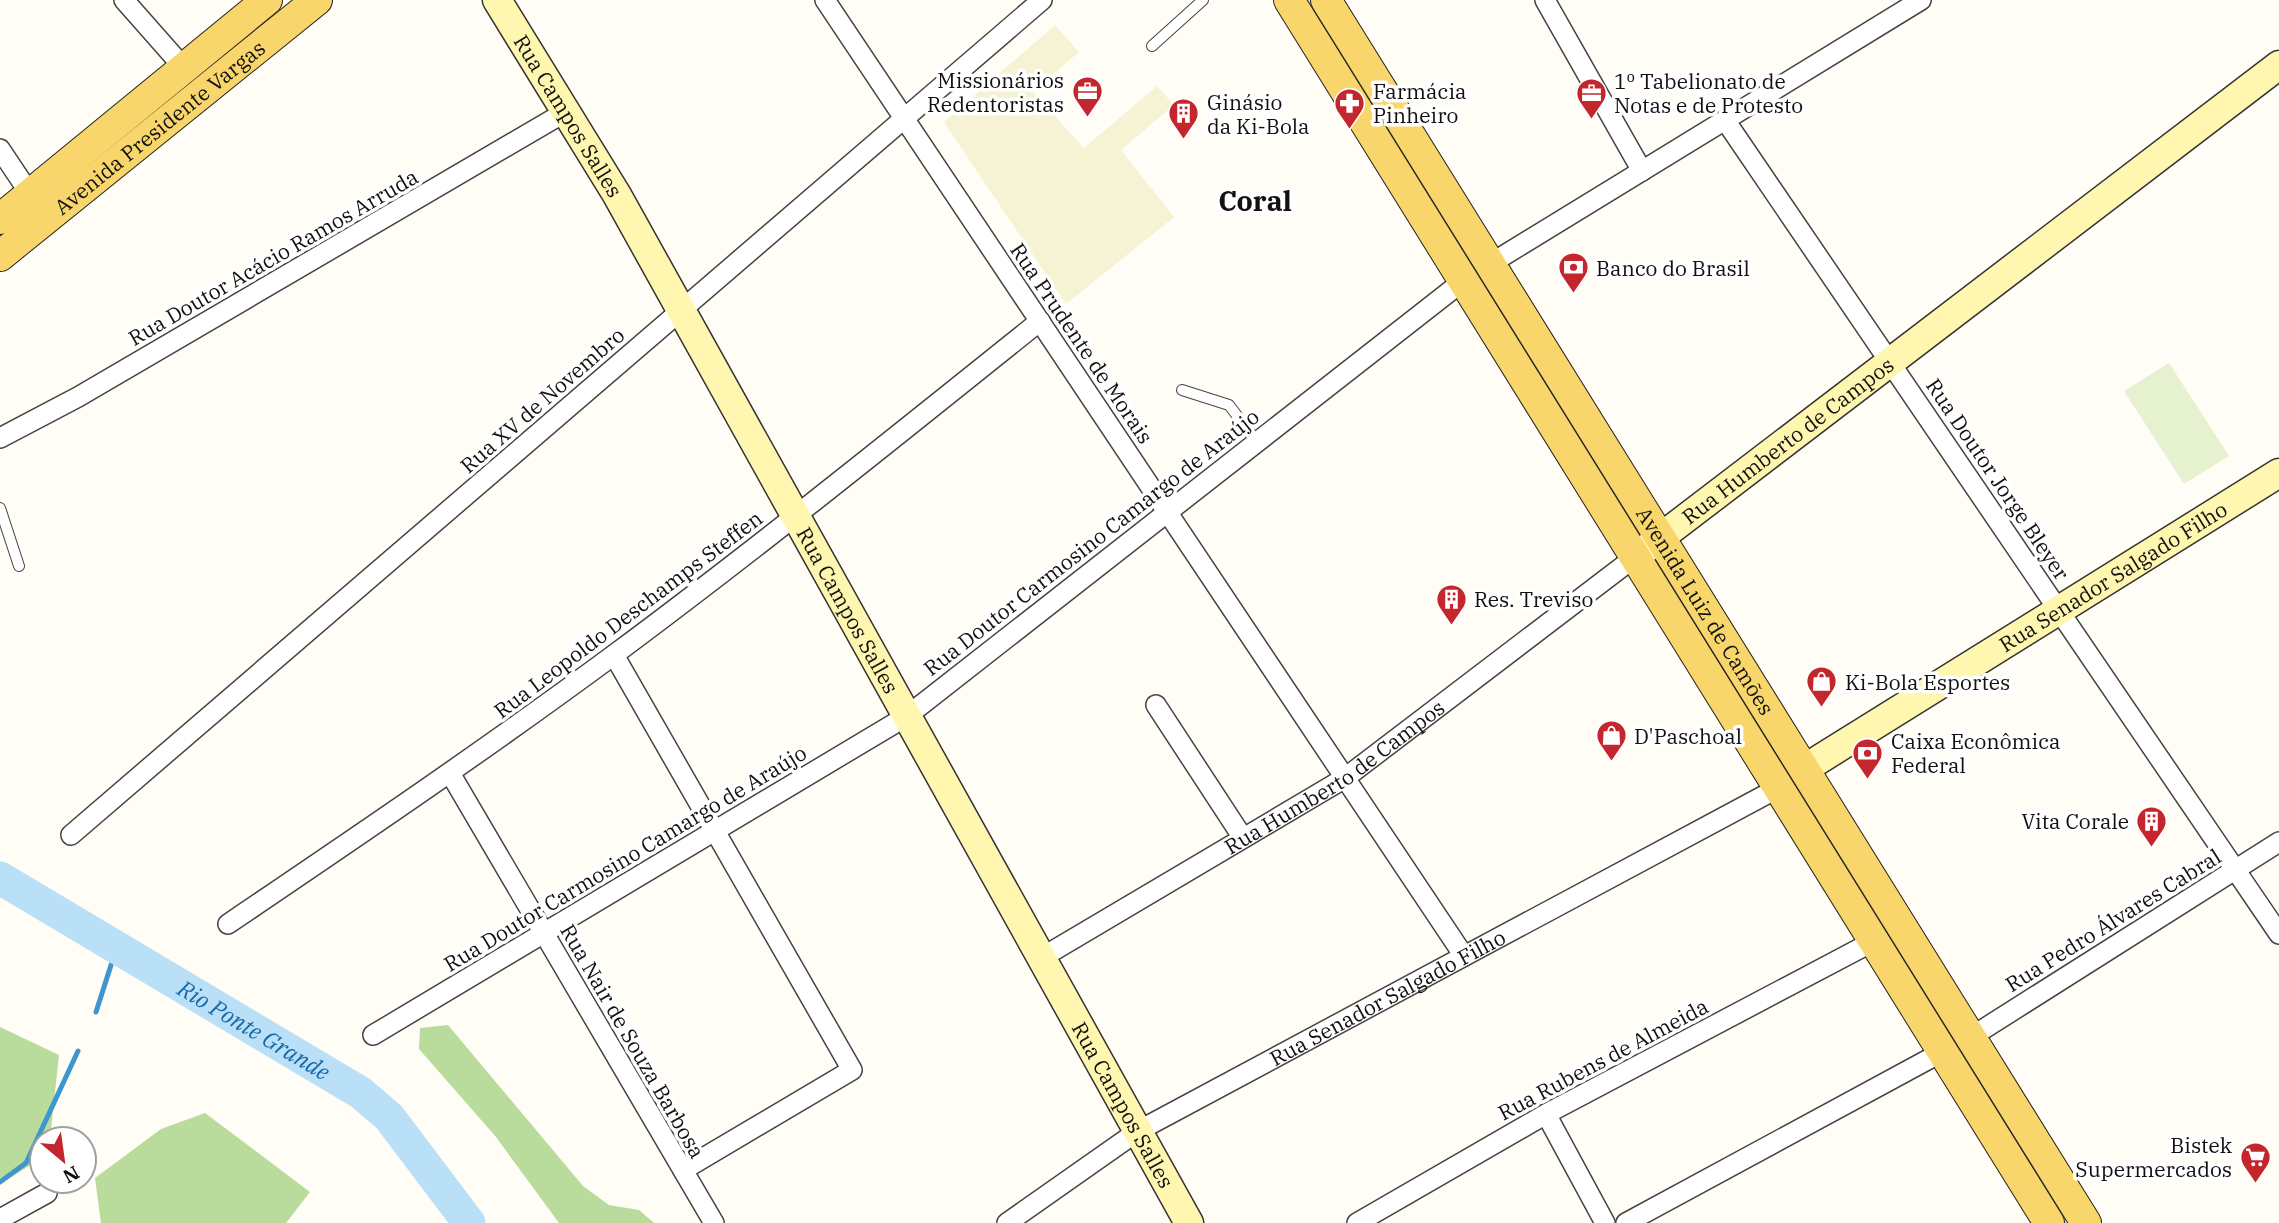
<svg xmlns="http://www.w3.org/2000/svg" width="2279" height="1223" font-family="'IBM Plex Serif',serif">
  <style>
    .farmland { fill: #f6f3d4 }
    .green { fill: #d5ebbd }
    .forest { fill: #b9dc9c }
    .pitch { fill: #e6f2cf }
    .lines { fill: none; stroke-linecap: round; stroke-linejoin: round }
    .stream { stroke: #3f96cf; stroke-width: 5 }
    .river { stroke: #b9e0f7; stroke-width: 33 }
    .lane-casing { stroke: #444; stroke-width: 12 }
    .street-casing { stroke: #444; stroke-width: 22 }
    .secondary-casing { stroke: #333; stroke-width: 31 }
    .primary-casing { stroke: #222; stroke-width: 32 }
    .lane { stroke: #fff; stroke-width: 10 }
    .street { stroke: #fff; stroke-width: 19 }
    .secondary { stroke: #fff6b0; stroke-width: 28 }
    .primary { stroke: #f9d66b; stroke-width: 30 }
    .labels { text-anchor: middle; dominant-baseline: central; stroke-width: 7; stroke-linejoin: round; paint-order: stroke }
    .poi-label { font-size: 21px; fill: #111; stroke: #fff; text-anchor: start }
    .street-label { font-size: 21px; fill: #111; stroke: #fff }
    .water-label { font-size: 23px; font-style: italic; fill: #1768a6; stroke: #fff }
    .district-label { font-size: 28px; font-weight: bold; fill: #111; stroke: #fff }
  </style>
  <rect width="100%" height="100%" fill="#fffdf5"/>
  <!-- farmland -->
  <polygon class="farmland" points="1055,25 1079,52 1033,92 1084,148 1157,86 1174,105 1121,150 1174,217 1066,304 944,122"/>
  <!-- green -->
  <g class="green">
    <polygon points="1303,0 1314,0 1634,527 1633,528"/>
    <polygon points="1737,697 1753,714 2071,1223 2059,1223"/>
  </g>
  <!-- forest -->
  <g class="forest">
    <polygon points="448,1025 583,1186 609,1205 639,1210 654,1223 559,1223 496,1137 419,1049 420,1028"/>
    <polygon points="0,1027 59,1055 50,1139 42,1139 42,1158 0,1184"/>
    <polygon points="205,1113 310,1192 286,1223 101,1223 95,1178 161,1129"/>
  </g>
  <!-- pitch -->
  <polygon class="pitch" points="2169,363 2229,456 2184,484 2124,391"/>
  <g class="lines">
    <!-- stream -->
    <g class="stream">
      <polyline points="96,1012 113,959 112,944"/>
      <polyline points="0,1182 26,1163 78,1051"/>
    </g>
    <!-- river -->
    <path class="river" id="s1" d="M0 878 361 1093 389 1117 469 1223"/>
    <defs>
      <g id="lane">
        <polyline points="1152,46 1203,0"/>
        <polyline points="1182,390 1229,405 1257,442"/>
        <polyline points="0,508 19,566"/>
      </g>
      <g id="street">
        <polyline points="124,0 184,68"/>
        <polyline points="825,0 1464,956"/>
        <polyline points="1545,0 1642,171"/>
        <polyline points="1725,120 2279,934"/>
        <polyline points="0,149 30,194"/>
        <polyline points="1490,264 1921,0"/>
        <polyline points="0,438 78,397 567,111"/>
        <polyline points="614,655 852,1070 683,1170"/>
        <polyline points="1156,705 1243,838"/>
        <polyline points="450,773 714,1223"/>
        <polyline points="71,835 1042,0"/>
        <path d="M228 924C358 836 488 748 615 654 759 547 899 434 1040 321"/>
        <path id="s2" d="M1041 958 1345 778 1635 557"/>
        <polyline points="373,1035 907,716 1463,281"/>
        <polyline points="1971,1037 2279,842"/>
        <polyline points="1546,1114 1605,1223"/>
        <polyline points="0,1219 47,1193"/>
        <path id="s3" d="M1007 1223 1138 1131 1778 788"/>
        <polyline points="1357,1223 1546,1114 1874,941"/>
        <polyline points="1626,1223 1942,1052"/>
      </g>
      <g id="secondary">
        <path id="s4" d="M497 0 617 195 1189 1223"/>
        <path id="s5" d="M1635 557 2279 65"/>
        <path id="s6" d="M1804 769 2279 473"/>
      </g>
      <g id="primary">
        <polyline points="1289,0 2049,1223"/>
        <path id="s7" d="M1326 0 2086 1223"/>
        <polyline points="0,219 267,0"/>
        <path id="s8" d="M0 256 317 0"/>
      </g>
    </defs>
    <!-- lane casing -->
    <use href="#lane" class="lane-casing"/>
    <!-- street casing -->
    <use href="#street" class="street-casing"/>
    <!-- secondary casing -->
    <use href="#secondary" class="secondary-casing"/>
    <!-- primary casing -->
    <use href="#primary" class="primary-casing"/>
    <!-- lane -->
    <use href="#lane" class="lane"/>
    <!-- street -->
    <use href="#street" class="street"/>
    <!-- secondary -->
    <use href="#secondary" class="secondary"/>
    <!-- primary -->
    <use href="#primary" class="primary"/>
  </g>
  <!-- icons -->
  <defs>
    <symbol id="office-pin" viewBox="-11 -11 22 30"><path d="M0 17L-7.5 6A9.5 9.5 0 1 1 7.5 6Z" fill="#c4262e" stroke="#fff"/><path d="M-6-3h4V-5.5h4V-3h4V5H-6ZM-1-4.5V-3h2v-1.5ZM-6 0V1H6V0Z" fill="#fff"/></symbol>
    <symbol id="pharmacy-pin" viewBox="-11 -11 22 30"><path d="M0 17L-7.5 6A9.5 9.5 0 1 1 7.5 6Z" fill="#c4262e" stroke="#fff"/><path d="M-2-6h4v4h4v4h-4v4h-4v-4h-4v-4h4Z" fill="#fff"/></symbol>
    <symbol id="building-pin" viewBox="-11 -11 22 30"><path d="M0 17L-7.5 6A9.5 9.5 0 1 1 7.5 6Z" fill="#c4262e" stroke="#fff"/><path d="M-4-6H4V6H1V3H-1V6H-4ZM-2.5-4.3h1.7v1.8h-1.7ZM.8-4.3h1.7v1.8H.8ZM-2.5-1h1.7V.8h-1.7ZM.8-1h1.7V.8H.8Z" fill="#fff"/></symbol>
    <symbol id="bank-pin" viewBox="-11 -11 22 30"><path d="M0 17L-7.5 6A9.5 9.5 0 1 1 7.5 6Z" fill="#c4262e" stroke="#fff"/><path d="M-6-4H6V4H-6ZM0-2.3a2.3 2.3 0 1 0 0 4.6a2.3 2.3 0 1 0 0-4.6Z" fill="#fff"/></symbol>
    <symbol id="shop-pin" viewBox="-11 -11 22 30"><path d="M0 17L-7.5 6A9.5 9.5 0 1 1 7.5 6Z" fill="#c4262e" stroke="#fff"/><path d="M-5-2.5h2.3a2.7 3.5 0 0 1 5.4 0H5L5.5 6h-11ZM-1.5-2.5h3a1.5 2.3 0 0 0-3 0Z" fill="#fff"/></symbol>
    <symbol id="supermarket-pin" viewBox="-11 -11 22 30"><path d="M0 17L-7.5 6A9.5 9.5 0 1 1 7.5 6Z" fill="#c4262e" stroke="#fff"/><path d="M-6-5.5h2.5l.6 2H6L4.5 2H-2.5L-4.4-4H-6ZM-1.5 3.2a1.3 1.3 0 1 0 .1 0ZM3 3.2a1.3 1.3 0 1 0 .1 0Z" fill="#fff"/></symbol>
  </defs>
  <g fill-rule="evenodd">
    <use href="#office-pin" x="1070" y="74" width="35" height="47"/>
    <use href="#office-pin" x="1574" y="76" width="35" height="47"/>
    <use href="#pharmacy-pin" x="1332" y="86" width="35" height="47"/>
    <use href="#building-pin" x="1166" y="96" width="35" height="47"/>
    <use href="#bank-pin" x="1556" y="250" width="35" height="47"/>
    <use href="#building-pin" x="1434" y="582" width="35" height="47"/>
    <use href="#shop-pin" x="1804" y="664" width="35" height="47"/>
    <use href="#shop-pin" x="1594" y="718" width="35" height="47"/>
    <use href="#bank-pin" x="1850" y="736" width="35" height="47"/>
    <use href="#building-pin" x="2134" y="804" width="35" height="47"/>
    <use href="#supermarket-pin" x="2238" y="1140" width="35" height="47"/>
  </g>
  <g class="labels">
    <!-- poi labels -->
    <g class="poi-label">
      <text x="1064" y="80" text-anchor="end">Missionários<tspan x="1064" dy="24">Redentoristas</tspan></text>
      <text x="1614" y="81">1º Tabelionato de<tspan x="1614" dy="24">Notas e de Protesto</tspan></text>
      <text x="1373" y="91">Farmácia<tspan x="1373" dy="24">Pinheiro</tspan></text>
      <text x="1207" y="102">Ginásio<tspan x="1207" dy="24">da Ki-Bola</tspan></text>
      <text x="1596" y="268">Banco do Brasil</text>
      <text x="1474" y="599">Res. Treviso</text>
      <text x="1845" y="682">Ki-Bola Esportes</text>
      <text x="1634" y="736">D'Paschoal</text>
      <text x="1891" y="741">Caixa Econômica<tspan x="1891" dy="24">Federal</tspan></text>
      <text x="2129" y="821" text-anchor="end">Vita Corale</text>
      <text x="2232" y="1145" text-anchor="end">Bistek<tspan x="2232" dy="24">Supermercados</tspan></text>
    </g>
    <!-- street labels -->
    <g class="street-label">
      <text stroke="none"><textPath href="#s4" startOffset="136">Rua Campos Salles</textPath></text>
      <text stroke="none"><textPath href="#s8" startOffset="205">Avenida Presidente Vargas</textPath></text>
      <text transform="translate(273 257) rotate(-30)">Rua Doutor Acácio Ramos Arruda</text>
      <text transform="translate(1082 343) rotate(56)">Rua Prudente de Morais</text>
      <text transform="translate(542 400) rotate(-41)">Rua XV de Novembro</text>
      <text stroke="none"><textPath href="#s5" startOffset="192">Rua Humberto de Campos</textPath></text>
      <text transform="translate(1998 479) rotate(56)">Rua Doutor Jorge Bleyer</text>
      <text transform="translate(1091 542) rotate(-38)">Rua Doutor Carmosino Camargo de Araújo</text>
      <text stroke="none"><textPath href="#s6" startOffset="364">Rua Senador Salgado Filho</textPath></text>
      <text stroke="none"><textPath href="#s4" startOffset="704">Rua Campos Salles</textPath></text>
      <text stroke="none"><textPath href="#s7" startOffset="719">Avenida Luiz de Camões</textPath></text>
      <text transform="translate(628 614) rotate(-37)">Rua Leopoldo Deschamps Steffen</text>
      <text stroke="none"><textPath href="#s2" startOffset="345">Rua Humberto de Campos</textPath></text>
      <text transform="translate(625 858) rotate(-31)">Rua Doutor Carmosino Camargo de Araújo</text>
      <text transform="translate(2113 920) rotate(-32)">Rua Pedro Álvares Cabral</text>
      <text stroke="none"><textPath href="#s3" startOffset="443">Rua Senador Salgado Filho</textPath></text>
      <text transform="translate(633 1041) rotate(60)">Rua Nair de Souza Barbosa</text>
      <text transform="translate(1603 1059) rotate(-28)">Rua Rubens de Almeida</text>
      <text stroke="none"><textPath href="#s4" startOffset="1270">Rua Campos Salles</textPath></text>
    </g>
    <!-- water labels -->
    <g class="water-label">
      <text stroke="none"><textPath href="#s1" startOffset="296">Rio Ponte Grande</textPath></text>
    </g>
    <!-- district labels -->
    <g class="district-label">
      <text x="1255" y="200">Coral</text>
    </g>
  </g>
  <!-- north arrow -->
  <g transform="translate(63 1160) rotate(151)"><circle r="33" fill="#ffffff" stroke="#a0a0a0" stroke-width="2"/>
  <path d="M0-5L12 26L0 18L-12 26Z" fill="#c4262e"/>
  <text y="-10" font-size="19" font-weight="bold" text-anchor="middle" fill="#111111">N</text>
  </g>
</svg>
